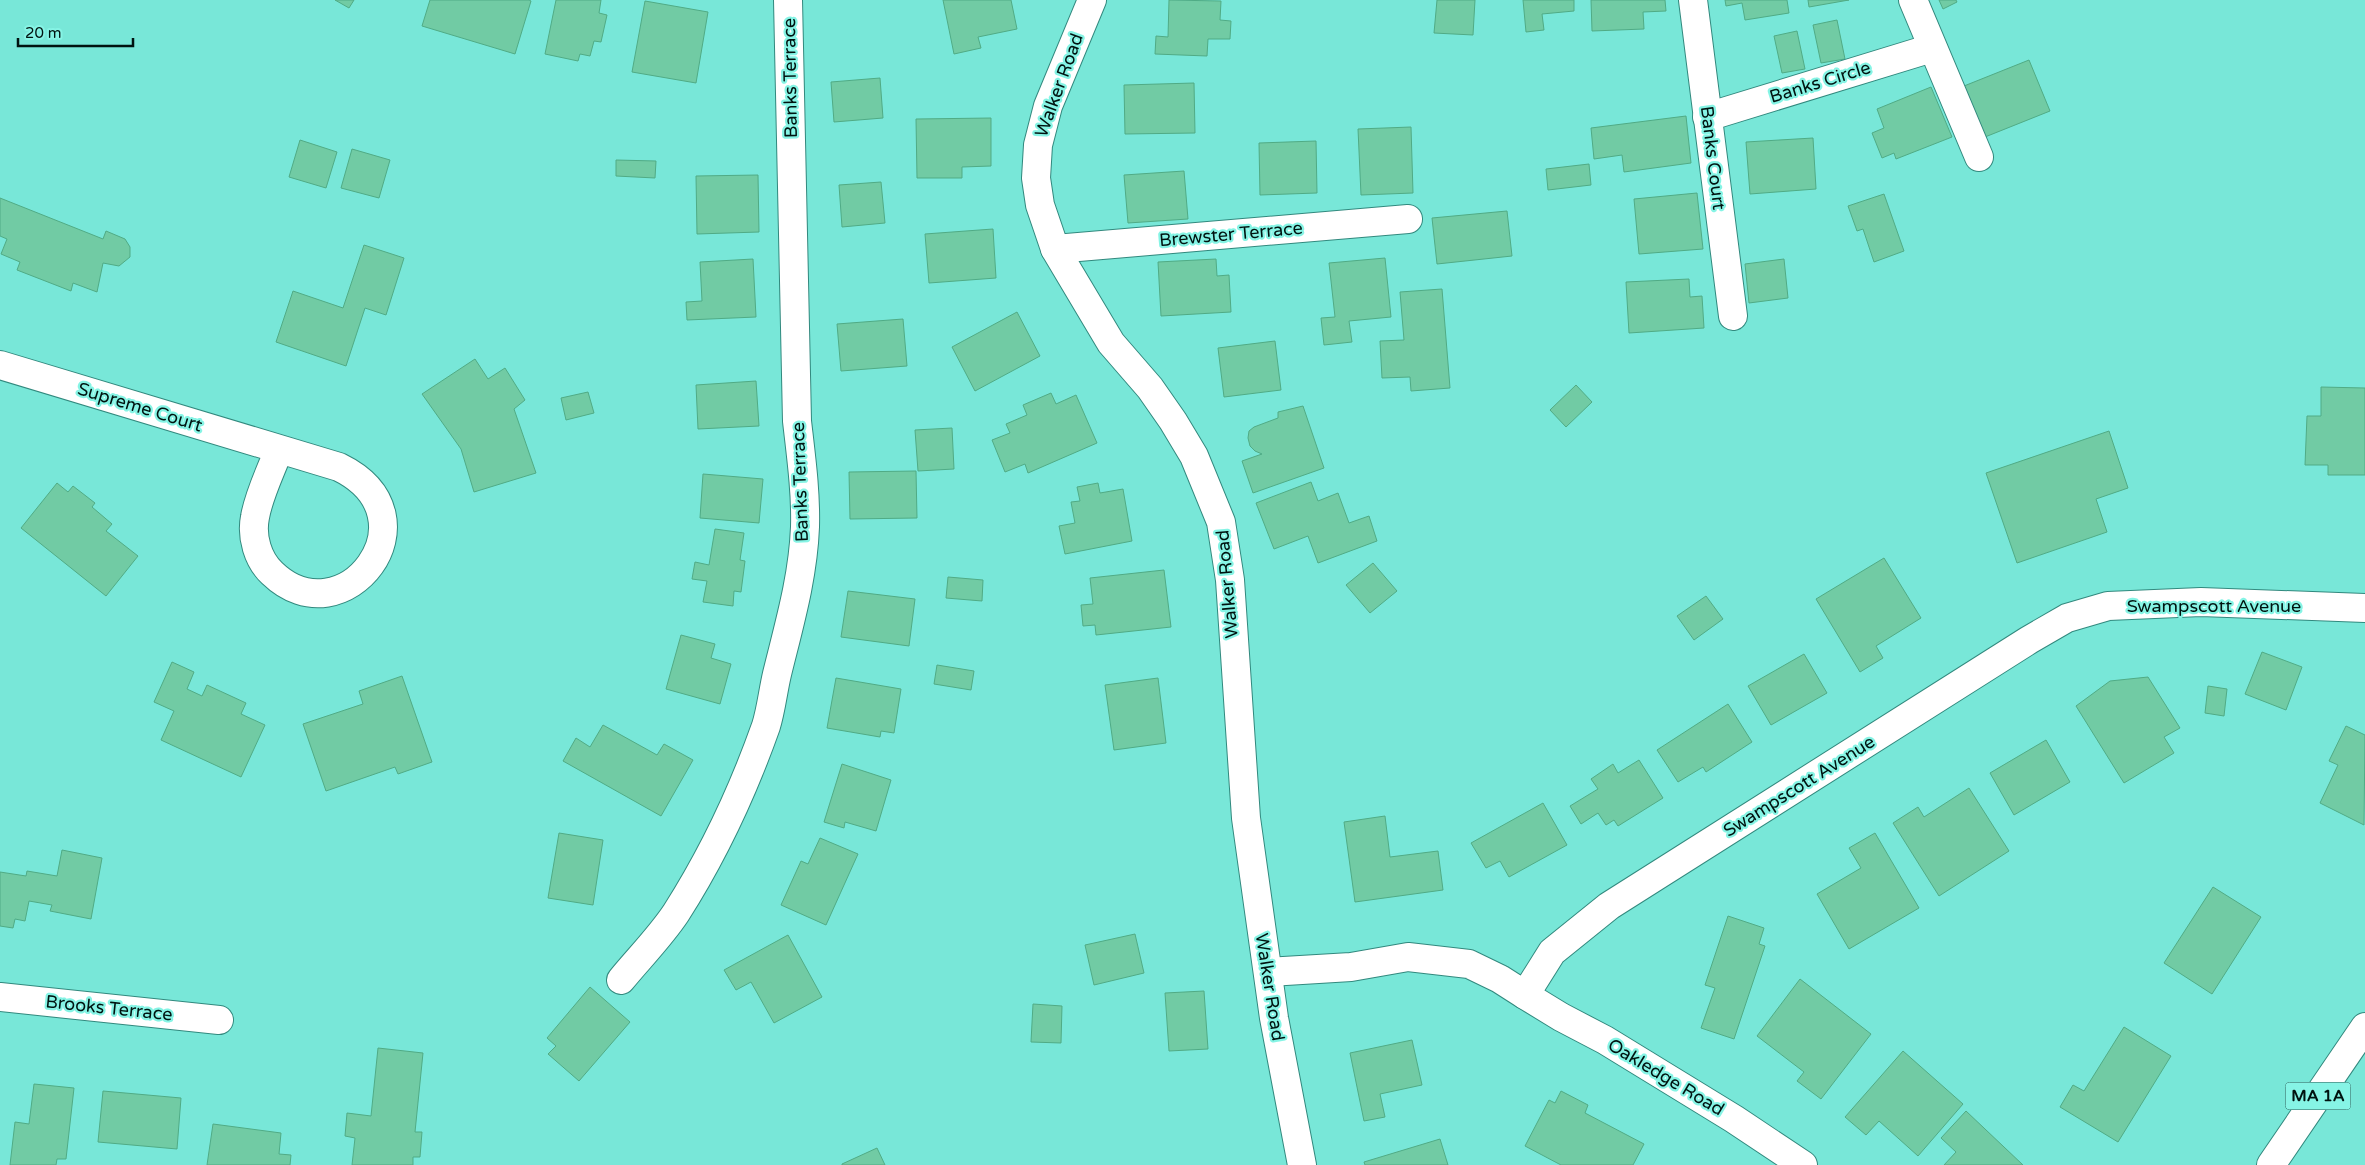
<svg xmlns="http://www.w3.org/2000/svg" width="2365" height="1165" font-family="'Varela Round',sans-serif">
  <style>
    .building { fill: #71cba4; stroke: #50ab85 }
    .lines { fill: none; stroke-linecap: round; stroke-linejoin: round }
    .minor-casing { stroke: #32897e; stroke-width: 30 }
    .tertiary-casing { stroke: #32897e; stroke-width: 30 }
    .trunk-casing { stroke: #32897e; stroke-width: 30 }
    .minor { stroke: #fff; stroke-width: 28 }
    .tertiary { stroke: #fff; stroke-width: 28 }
    .trunk { stroke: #fff; stroke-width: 28 }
    .labels { text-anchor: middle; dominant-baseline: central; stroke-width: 4.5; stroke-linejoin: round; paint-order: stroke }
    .shield { fill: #86f4e5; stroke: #285650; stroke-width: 1 }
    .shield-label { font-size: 16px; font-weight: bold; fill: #001310 }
    .street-label { font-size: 18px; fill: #001310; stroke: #86f4e5 }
  </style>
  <rect width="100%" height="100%" fill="#78e7d8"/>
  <!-- building -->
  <g class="building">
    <polygon points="335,0 354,0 349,8"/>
    <polygon points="430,0 529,0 531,1 515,54 422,26"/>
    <polygon points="556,0 601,0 599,13 607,15 601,42 594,41 590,56 580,54 578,61 545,54"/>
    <polygon points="943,0 1011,0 1017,29 978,37 981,48 954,54"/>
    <polygon points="1169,0 1221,1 1220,20 1231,21 1230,39 1208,39 1207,56 1155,54 1156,36 1168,37"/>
    <polygon points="1437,0 1475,0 1473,35 1434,33"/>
    <polygon points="1523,0 1574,0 1574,11 1542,14 1544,30 1526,32"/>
    <polygon points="1591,0 1665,0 1666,11 1643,12 1644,29 1592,31"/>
    <polygon points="1725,0 1787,0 1789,13 1745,20 1742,3 1726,6"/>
    <polygon points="1808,0 1849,0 1809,7"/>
    <polygon points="1939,0 1956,0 1957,2 1943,9"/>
    <polygon points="645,1 708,12 696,83 632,72"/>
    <polygon points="1837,20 1845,59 1821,63 1813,25"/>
    <polygon points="1797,31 1805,69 1782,73 1774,36"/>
    <polygon points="2029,60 2050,111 1985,137 1964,86"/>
    <polygon points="880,78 883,118 834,122 831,82"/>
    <polygon points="1194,83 1195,133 1125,134 1124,85"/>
    <polygon points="1931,87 1952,137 1896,159 1894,153 1882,158 1872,133 1884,128 1877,109"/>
    <polygon points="1686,116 1691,163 1624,172 1622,155 1594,159 1591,128"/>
    <polygon points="991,118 991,166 962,167 962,178 917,178 916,119"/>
    <polygon points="1411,127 1413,193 1361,195 1358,129"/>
    <polygon points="1813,138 1816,189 1750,194 1746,142"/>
    <polygon points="300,140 337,152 326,188 289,177"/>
    <polygon points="1316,141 1317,193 1260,195 1259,143"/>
    <polygon points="352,149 390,160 379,198 341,188"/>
    <polygon points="616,160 656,161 655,178 616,176"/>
    <polygon points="1589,164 1591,185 1548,190 1546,169"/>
    <polygon points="1184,171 1188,219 1128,223 1124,175"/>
    <polygon points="758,175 759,232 697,234 696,176"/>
    <polygon points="881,182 885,223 842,227 839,185"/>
    <polygon points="1697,193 1703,249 1639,254 1634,199"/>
    <polygon points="1884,194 1904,251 1874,262 1863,229 1857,231 1848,206"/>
    <polygon points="0,198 103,239 106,231 125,239 130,247 130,257 119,266 103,263 97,292 73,283 71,291 17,270 20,262 1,254 7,239 0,236"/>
    <polygon points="1507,211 1512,256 1437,264 1432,218"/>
    <polygon points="993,229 996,278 929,283 925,234"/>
    <polygon points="364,245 404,258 386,315 365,308 346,366 276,342 293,291 343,308"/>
    <polygon points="1385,258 1391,317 1349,321 1352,342 1324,345 1321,318 1335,317 1329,263"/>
    <polygon points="753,259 756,317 687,320 686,302 702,301 700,262"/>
    <polygon points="1216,259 1217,276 1229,275 1231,312 1161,316 1158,262"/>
    <polygon points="1784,259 1788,298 1749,303 1745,264"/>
    <polygon points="1689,279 1690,297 1702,296 1704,328 1629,333 1626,282"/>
    <polygon points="1442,289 1450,388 1411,391 1410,377 1382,378 1380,341 1404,340 1400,292"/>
    <polygon points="1017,312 1040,356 975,391 952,347"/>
    <polygon points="903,319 907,366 841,371 837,324"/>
    <polygon points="1275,341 1281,390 1224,397 1218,348"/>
    <polygon points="475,359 488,379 505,368 525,400 514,409 536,473 474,492 461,449 422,394"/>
    <polygon points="756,381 759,426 698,429 696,385"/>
    <polygon points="1576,385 1592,402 1566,427 1550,410"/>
    <polygon points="2321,387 2365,388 2365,475 2328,475 2328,465 2305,465 2307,416 2321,416"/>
    <polygon points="588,392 594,413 566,420 561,398"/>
    <polygon points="1051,393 1056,404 1076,395 1097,443 1028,473 1025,464 1005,472 992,440 1010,433 1006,424 1027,415 1023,405"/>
    <polygon points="1303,406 1324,468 1253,493 1242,461 1262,454 1255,451 1250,446 1248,438 1249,431 1254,427 1278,418 1278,412"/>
    <polygon points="952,428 954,469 918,471 915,430"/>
    <polygon points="2109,431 2128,488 2096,499 2107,532 2017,563 1986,473"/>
    <polygon points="916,471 917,518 850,519 849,472"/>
    <polygon points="703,474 763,479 759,523 700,518"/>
    <polygon points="1311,482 1318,501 1338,493 1349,523 1369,516 1377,541 1318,563 1308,536 1274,549 1256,503"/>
    <polygon points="57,483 68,492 73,486 95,503 92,507 112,524 106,531 138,556 106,596 21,528"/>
    <polygon points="1098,483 1100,493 1123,489 1132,541 1065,554 1059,526 1075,523 1071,502 1080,501 1077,487"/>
    <polygon points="715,529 744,533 740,560 745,561 741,592 734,591 733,606 703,602 707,581 692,579 695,562 709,565"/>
    <polygon points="1884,558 1921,618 1876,646 1883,658 1860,672 1816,599"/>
    <polygon points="1373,563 1397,591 1370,613 1346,585"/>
    <polygon points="1164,570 1171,627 1096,635 1095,625 1083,626 1081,605 1093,604 1090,578"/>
    <polygon points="948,577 983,580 982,601 946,598"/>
    <polygon points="848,591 915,599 909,646 841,637"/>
    <polygon points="1706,596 1723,619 1694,640 1677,616"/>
    <polygon points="681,635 715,644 711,658 731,664 720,704 666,689"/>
    <polygon points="2262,652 2302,667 2286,710 2245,694"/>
    <polygon points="1804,654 1827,693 1771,725 1748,686"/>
    <polygon points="172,662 194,672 187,689 202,696 207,685 246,703 241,714 265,725 241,777 161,740 174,711 154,702"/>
    <polygon points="937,665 974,671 971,690 934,684"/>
    <polygon points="402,676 432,762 398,774 395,767 326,791 303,724 363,704 359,691"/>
    <polygon points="2148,677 2180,728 2164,737 2174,753 2124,783 2076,706 2110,681"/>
    <polygon points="836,678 901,689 894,733 881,731 880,737 827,728"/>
    <polygon points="1158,678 1166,743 1114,750 1105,685"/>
    <polygon points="2208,686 2227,689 2224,716 2205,713"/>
    <polygon points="1728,704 1752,742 1706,772 1703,767 1678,782 1657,750"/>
    <polygon points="603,725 657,755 664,744 693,760 661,816 563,761 576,738 590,747"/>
    <polygon points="2346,726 2365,735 2364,825 2320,803 2338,765 2329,761"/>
    <polygon points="2046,740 2070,782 2014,815 1990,773"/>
    <polygon points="1639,760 1663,798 1618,826 1614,820 1606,825 1598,813 1581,824 1570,806 1598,789 1591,779 1613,764 1618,773"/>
    <polygon points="842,764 891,780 876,831 845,822 844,828 824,822"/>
    <polygon points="1969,788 2009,851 1939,896 1893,823 1918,807 1924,817"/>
    <polygon points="1543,803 1567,845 1509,877 1500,861 1486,868 1471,843"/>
    <polygon points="1385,816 1390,857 1438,851 1443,890 1355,902 1344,822"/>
    <polygon points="559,833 603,840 593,905 548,898"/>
    <polygon points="1875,833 1919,908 1849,949 1817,894 1861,868 1849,848"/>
    <polygon points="820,838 858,854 826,925 781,905 801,861 808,864"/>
    <polygon points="62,850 102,858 91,919 50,911 52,905 29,901 25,921 15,919 13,928 0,926 0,872 26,876 27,871 57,876"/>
    <polygon points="2213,887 2261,917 2212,994 2164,963"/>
    <polygon points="1728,916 1764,928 1759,944 1765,946 1734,1039 1701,1028 1715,988 1705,985"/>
    <polygon points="1135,934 1144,973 1094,985 1085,945"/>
    <polygon points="788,935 822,997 774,1023 751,982 736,990 724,970"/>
    <polygon points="1800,979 1871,1034 1821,1099 1797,1081 1804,1072 1757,1036"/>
    <polygon points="590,987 630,1022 579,1081 548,1054 556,1046 547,1038"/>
    <polygon points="1204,991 1208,1049 1169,1051 1165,993"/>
    <polygon points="1033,1004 1062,1006 1061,1043 1031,1042"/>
    <polygon points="2124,1027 2171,1056 2118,1142 2060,1107 2073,1085 2084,1091"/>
    <polygon points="1412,1040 1422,1085 1380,1094 1385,1117 1364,1121 1350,1053"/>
    <polygon points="378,1048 423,1053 415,1132 422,1132 420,1157 413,1157 413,1165 352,1165 355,1138 345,1136 347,1113 371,1116"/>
    <polygon points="1903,1051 1963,1104 1918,1156 1879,1121 1866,1135 1845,1117"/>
    <polygon points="34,1084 74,1088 66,1159 57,1159 56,1165 10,1165 15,1122 29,1124"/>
    <polygon points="103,1091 181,1098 177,1149 98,1142"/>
    <polygon points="1561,1091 1588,1105 1585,1113 1644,1144 1633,1165 1561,1165 1525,1146 1549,1100 1555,1103"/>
    <polygon points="1966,1111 2023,1165 1944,1165 1956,1152 1941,1138"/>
    <polygon points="213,1124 281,1133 279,1154 291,1155 290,1165 207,1165"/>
    <polygon points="1440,1139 1448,1165 1365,1165 1364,1162"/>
    <polygon points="877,1148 885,1165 842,1165 842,1164"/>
  </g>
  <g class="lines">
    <defs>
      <g id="minor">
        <polyline points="1693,0 1733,316"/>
        <polyline points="1913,0 1979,157"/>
        <polyline points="1707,117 1932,48"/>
        <polyline points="1055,249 1408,219"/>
        <path d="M0 365 339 467C441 517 343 642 272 573 258 560 251 537 255 517 259 494 271 471 279 449"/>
        <polyline points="1268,972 1351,967 1408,957 1469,964 1500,979 1525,995 1552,952 1609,906 2029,640 2067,618 2108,606 2201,602 2365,608"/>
        <path d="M621 980C639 958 660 937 676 913 713 855 743 791 766 726 771 710 773 691 777 674 789 625 803 578 805 527 806 492 801 456 797 421L788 0"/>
        <polyline points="1525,995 1561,1017 1605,1040 1734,1119 1803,1165"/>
        <polyline points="0,997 219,1020"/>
      </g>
      <polyline id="tertiary" points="1092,0 1048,106 1038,145 1036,178 1040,205 1055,249 1111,343 1150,388 1173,421 1194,456 1221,522 1230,580 1246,818 1274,1018 1302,1165"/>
      <polyline id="trunk" points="2271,1165 2365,1027"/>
    </defs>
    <!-- minor casing -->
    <use href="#minor" class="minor-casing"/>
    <!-- tertiary casing -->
    <use href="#tertiary" class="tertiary-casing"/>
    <!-- trunk casing -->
    <use href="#trunk" class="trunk-casing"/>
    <!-- minor -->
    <use href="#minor" class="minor"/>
    <!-- tertiary -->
    <use href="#tertiary" class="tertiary"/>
    <!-- trunk -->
    <use href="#trunk" class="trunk"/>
  </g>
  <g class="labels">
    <!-- shield labels -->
    <rect class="shield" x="2285.5" y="1082.5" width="65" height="27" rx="4"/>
    <g class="shield-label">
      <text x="2318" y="1096">MA 1A</text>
    </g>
    <!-- street labels -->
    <g class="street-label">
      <text transform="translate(790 78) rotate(-91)">Banks Terrace</text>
      <text transform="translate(1820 82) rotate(-17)">Banks Circle</text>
      <text transform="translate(1059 85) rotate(-70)">Walker Road</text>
      <text transform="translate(1713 158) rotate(83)">Banks Court</text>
      <text transform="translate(1231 234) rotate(-5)">Brewster Terrace</text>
      <text transform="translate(140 407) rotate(17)">Supreme Court</text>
      <text transform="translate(800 482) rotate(-92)">Banks Terrace</text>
      <text transform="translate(1227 584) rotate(-95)">Walker Road</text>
      <text x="2214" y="606">Swampscott Avenue</text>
      <text transform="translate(1799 786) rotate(-32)">Swampscott Avenue</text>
      <text transform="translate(1270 987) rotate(81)">Walker Road</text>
      <text transform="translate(109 1008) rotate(6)">Brooks Terrace</text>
      <text transform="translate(1666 1077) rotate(31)">Oakledge Road</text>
    </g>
  </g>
  <!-- scale -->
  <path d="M18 38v8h115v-8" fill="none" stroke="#001310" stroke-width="2.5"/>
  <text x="25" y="38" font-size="15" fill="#001310" stroke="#86f4e5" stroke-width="4" paint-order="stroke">20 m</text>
</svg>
